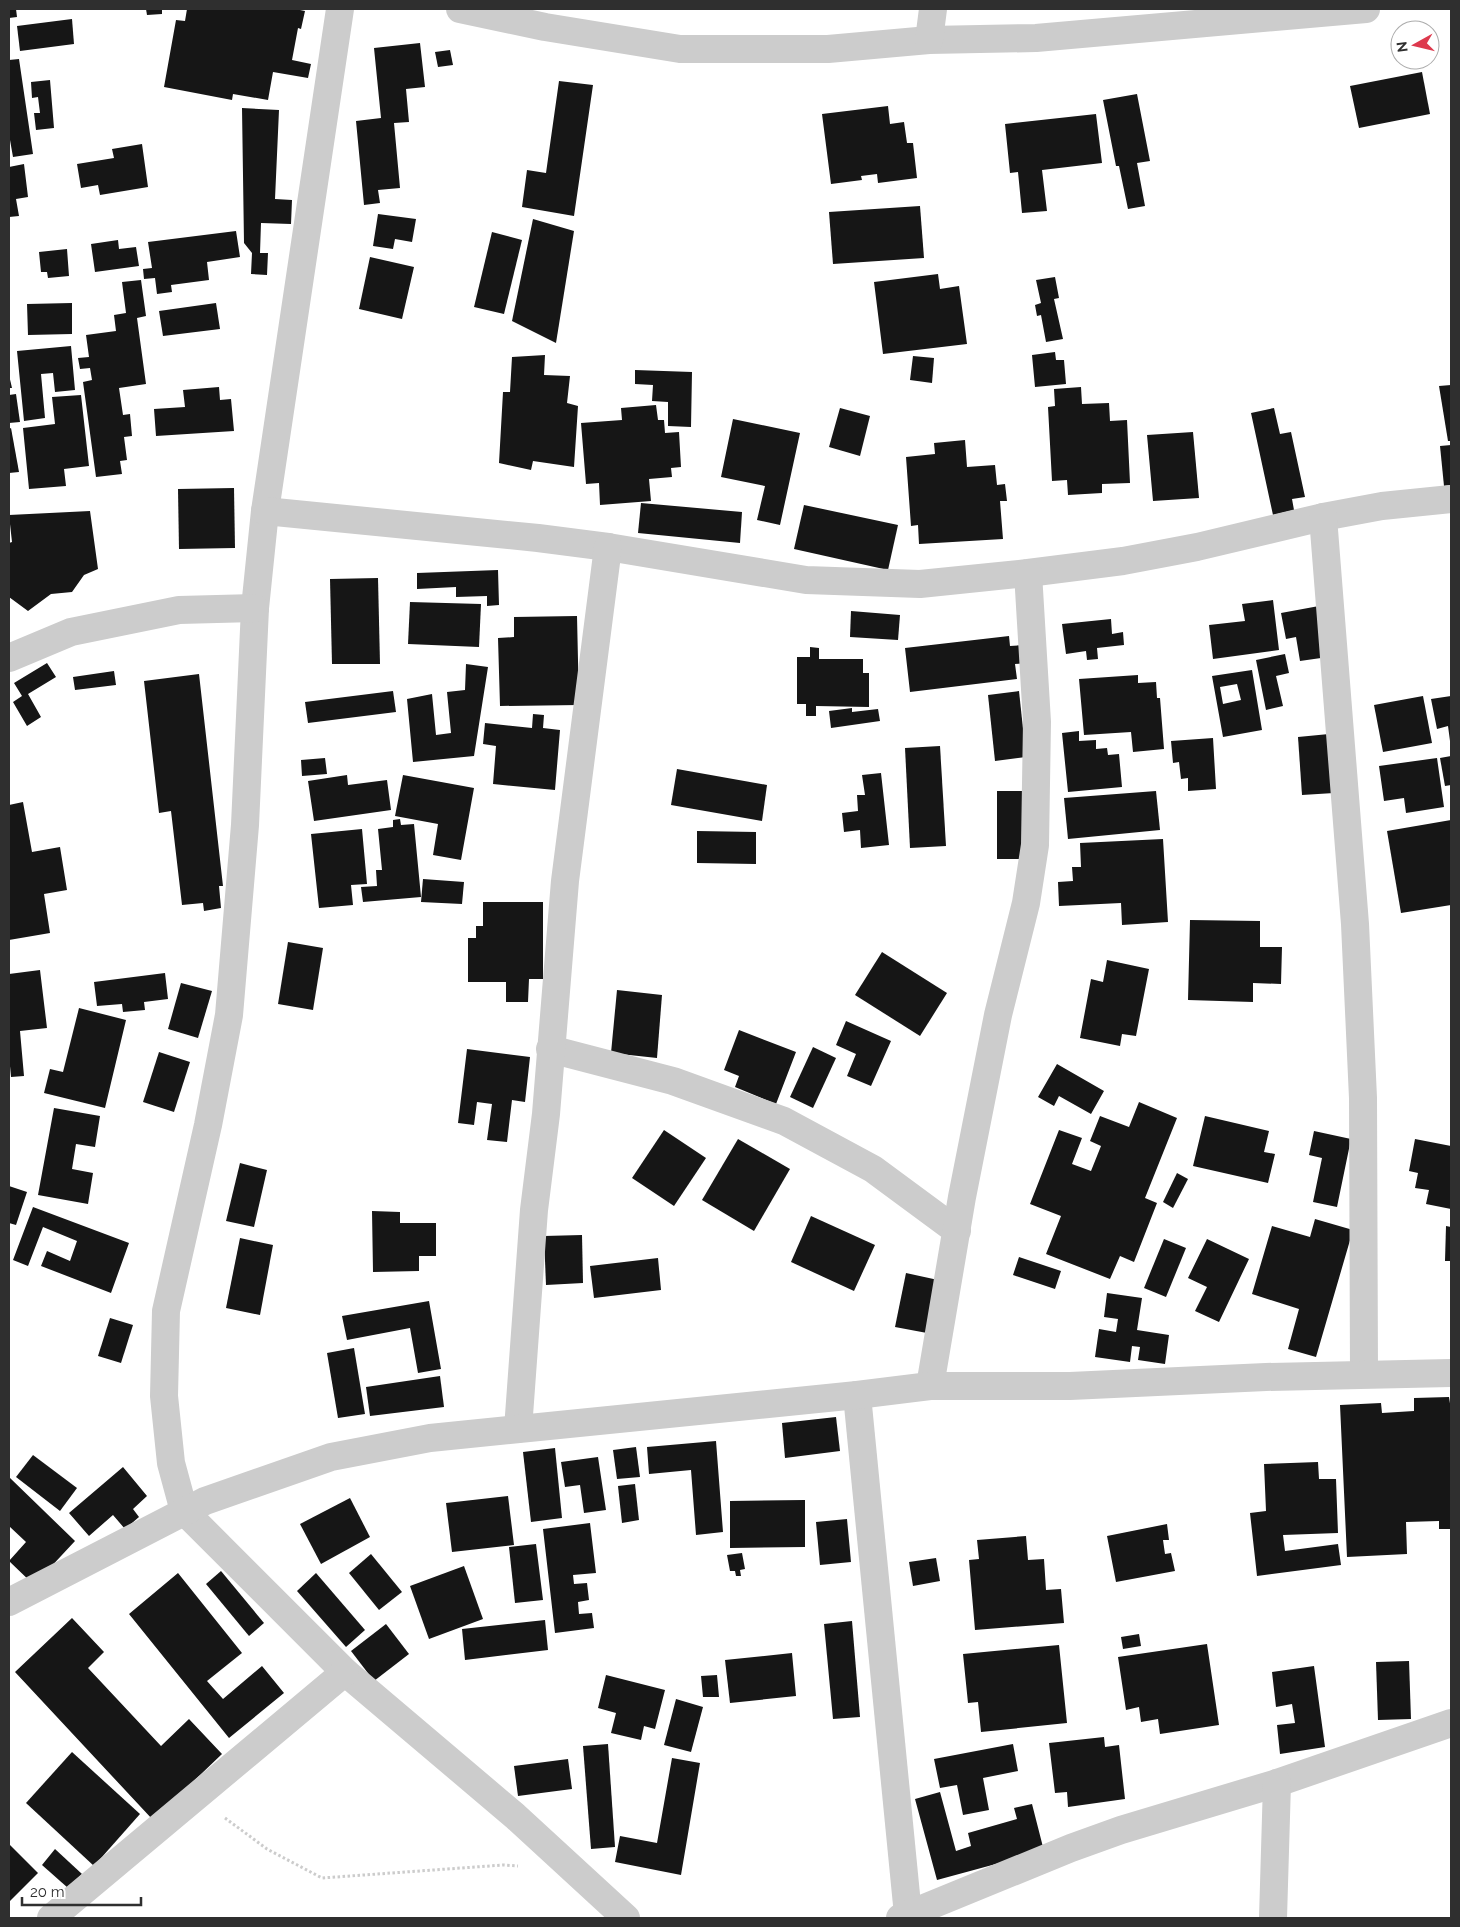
<svg xmlns="http://www.w3.org/2000/svg" width="1460" height="1927" font-family="Raleway,sans-serif">
  <style>
    .building { fill: #161616; fill-rule: evenodd }
    .lines { fill: none; stroke-linecap: round; stroke-linejoin: round }
    .path { stroke: #ccc; stroke-width: 3; stroke-dasharray: 2.5 2.5; stroke-linecap: butt }
    .street { stroke: #ccc; stroke-width: 28 }
  </style>
  <rect width="100%" height="100%" fill="#fff"/>
  <!-- building -->
  <g class="building">
    <polygon points="9,9 16,9 17,17 9,18"/>
    <polygon points="146,9 162,9 162,14 147,15"/>
    <polygon points="187,9 295,9 305,11 301,29 298,28 292,60 311,64 308,78 273,72 268,100 233,94 232,100 164,87 176,20 185,21"/>
    <polygon points="72,19 74,44 20,51 17,26"/>
    <polygon points="420,43 425,87 406,89 409,122 394,123 400,188 378,190 380,203 364,205 356,121 381,118 374,48"/>
    <polygon points="450,50 453,65 438,67 435,52"/>
    <polygon points="19,59 33,154 13,157 10,140 9,140 9,60"/>
    <polygon points="1422,72 1430,114 1359,128 1350,86"/>
    <polygon points="50,80 54,128 36,130 34,113 40,113 38,97 32,98 31,82"/>
    <polygon points="559,81 593,85 574,216 522,207 527,170 546,173"/>
    <polygon points="1137,94 1150,161 1137,163 1145,206 1128,209 1119,166 1116,166 1103,100"/>
    <polygon points="888,106 890,124 904,122 907,143 913,143 917,178 878,183 877,174 861,176 862,180 831,184 822,114"/>
    <polygon points="242,108 279,110 275,199 292,200 291,224 261,223 260,253 268,253 267,275 251,274 252,253 244,243"/>
    <polygon points="1096,114 1102,163 1042,170 1047,211 1022,213 1018,172 1010,173 1005,124"/>
    <polygon points="142,144 148,187 100,195 98,185 81,188 77,164 114,158 112,149"/>
    <polygon points="24,164 28,197 16,199 19,216 9,217 9,167"/>
    <polygon points="920,206 924,258 833,264 829,212"/>
    <polygon points="378,214 416,219 412,242 395,239 393,249 373,246"/>
    <polygon points="533,219 574,231 556,343 512,321"/>
    <polygon points="236,231 240,257 207,262 209,280 171,285 172,292 157,294 155,278 144,279 143,269 152,268 148,242"/>
    <polygon points="492,232 522,240 504,314 474,307"/>
    <polygon points="118,240 119,249 136,247 139,266 95,272 91,244"/>
    <polygon points="67,249 69,276 48,278 47,272 41,272 39,252"/>
    <polygon points="370,257 414,267 402,319 359,309"/>
    <polygon points="938,274 940,289 959,286 967,344 883,354 874,282"/>
    <polygon points="1055,277 1059,298 1054,299 1063,339 1046,342 1041,315 1037,316 1035,305 1041,303 1036,280"/>
    <polygon points="141,280 146,316 137,318 146,384 119,388 123,415 130,414 132,436 124,437 127,460 120,461 122,474 96,477 83,382 92,380 90,368 80,369 78,358 89,357 86,335 116,331 114,315 126,313 122,282"/>
    <polygon points="72,303 72,334 28,335 27,304"/>
    <polygon points="216,303 220,329 163,336 159,311"/>
    <polygon points="71,346 75,390 55,392 53,373 41,374 45,418 24,421 17,351"/>
    <polygon points="1055,352 1056,360 1064,360 1066,384 1035,387 1032,355"/>
    <polygon points="545,355 544,375 570,376 567,403 578,406 574,467 533,461 531,470 499,463 503,392 510,392 512,357"/>
    <polygon points="913,356 934,358 932,383 910,380"/>
    <polygon points="635,370 692,372 691,427 668,426 668,402 652,401 653,385 635,384"/>
    <polygon points="9,375 12,388 9,388"/>
    <polygon points="1451,385 1451,441 1448,441 1439,386"/>
    <polygon points="219,387 220,400 231,399 234,431 156,436 154,409 185,407 183,390"/>
    <polygon points="1081,387 1082,404 1109,403 1110,421 1127,420 1130,483 1102,484 1102,493 1068,495 1067,480 1052,481 1048,407 1055,406 1054,389"/>
    <polygon points="16,394 20,422 9,423 9,395"/>
    <polygon points="81,395 89,466 64,469 66,486 29,489 23,428 55,424 52,397"/>
    <polygon points="656,405 658,420 664,420 665,433 679,432 681,467 671,468 672,477 649,479 651,501 600,505 599,483 586,484 581,423 622,420 621,408"/>
    <polygon points="840,408 870,416 860,456 829,447"/>
    <polygon points="1274,408 1280,434 1291,432 1305,497 1292,499 1294,510 1273,515 1251,413"/>
    <polygon points="733,419 800,433 780,525 757,520 765,486 721,477"/>
    <polygon points="11,428 19,472 9,473 9,429"/>
    <polygon points="1193,432 1199,498 1153,501 1147,435"/>
    <polygon points="965,440 967,467 995,465 997,485 1005,484 1007,501 1000,501 1003,539 919,544 918,525 911,526 906,457 935,454 934,443"/>
    <polygon points="1451,445 1451,485 1444,486 1440,446"/>
    <polygon points="234,488 235,548 179,549 178,489"/>
    <polygon points="641,503 742,512 740,543 638,533"/>
    <polygon points="804,505 898,525 888,570 794,549"/>
    <polygon points="90,511 98,569 84,575 72,592 51,594 28,611 9,597 9,543 12,542 9,515"/>
    <polygon points="498,570 499,605 487,606 487,596 456,597 456,587 417,589 417,573"/>
    <polygon points="378,578 380,664 332,664 330,579"/>
    <polygon points="1273,600 1279,650 1213,659 1209,625 1245,621 1242,604"/>
    <polygon points="410,602 481,604 479,647 408,644"/>
    <polygon points="1319,606 1328,657 1300,661 1296,637 1286,639 1281,613"/>
    <polygon points="851,611 900,615 898,640 850,637"/>
    <polygon points="577,616 579,705 500,706 498,638 514,637 514,617"/>
    <polygon points="1111,619 1112,634 1123,632 1124,645 1097,648 1098,659 1087,660 1086,651 1066,654 1062,624"/>
    <polygon points="1009,636 1010,646 1024,645 1026,663 1015,664 1017,679 910,692 905,648"/>
    <polygon points="810,647 819,648 819,659 863,659 863,673 869,673 869,707 816,706 816,716 806,716 806,704 797,704 797,657 810,657"/>
    <polygon points="1285,654 1289,673 1276,676 1283,706 1266,710 1256,660"/>
    <polygon points="47,663 56,677 28,694 41,717 27,726 13,702 22,696 14,683"/>
    <polygon points="466,664 488,667 474,756 413,762 407,699 432,694 436,735 451,733 447,692 465,690"/>
    <path d="M1252 670 1262 730 1223 737 1212 676ZM1237 684 1241 700 1223 704 1220 687Z"/>
    <polygon points="114,671 116,685 75,690 73,677"/>
    <polygon points="199,674 223,886 219,886 221,908 204,911 203,903 182,905 171,811 159,813 144,681"/>
    <polygon points="1138,675 1138,683 1156,682 1157,698 1160,698 1164,749 1133,752 1131,732 1084,735 1079,679"/>
    <polygon points="393,691 396,712 308,723 305,702"/>
    <polygon points="1019,691 1026,757 995,761 988,695"/>
    <polygon points="1423,696 1432,743 1383,752 1374,705"/>
    <polygon points="1451,696 1451,741 1450,741 1448,726 1437,729 1431,699"/>
    <polygon points="852,708 852,712 878,709 880,721 831,728 829,711"/>
    <polygon points="533,714 544,715 543,728 560,730 555,790 493,784 496,746 483,744 485,723 532,728"/>
    <polygon points="1079,731 1079,741 1096,740 1096,749 1107,748 1108,755 1119,754 1122,787 1068,792 1062,733"/>
    <polygon points="1329,734 1334,793 1302,795 1298,737"/>
    <polygon points="1213,738 1216,789 1188,791 1188,778 1181,779 1179,762 1173,763 1171,741"/>
    <polygon points="940,746 946,846 910,848 905,748"/>
    <polygon points="1451,756 1451,785 1445,786 1440,758"/>
    <polygon points="325,758 327,774 302,776 301,760"/>
    <polygon points="1437,758 1444,807 1406,813 1404,798 1384,801 1379,766"/>
    <polygon points="677,769 767,785 762,821 671,805"/>
    <polygon points="881,773 889,845 861,848 860,830 844,832 842,813 858,811 857,795 865,795 862,775"/>
    <polygon points="347,775 348,785 387,780 391,810 314,821 308,781"/>
    <polygon points="403,775 474,788 461,860 433,855 438,824 395,816"/>
    <rect x="997" y="791" width="28" height="68"/>
    <polygon points="1156,791 1160,830 1068,839 1064,798"/>
    <polygon points="23,802 32,852 60,847 67,890 44,894 50,933 9,940 9,805"/>
    <polygon points="400,819 401,825 414,824 421,897 363,902 361,887 377,886 376,870 382,870 378,829 393,827 393,820"/>
    <polygon points="1451,820 1451,905 1401,913 1387,831"/>
    <polygon points="362,829 367,884 351,885 353,905 319,908 311,834"/>
    <polygon points="697,831 756,832 756,864 697,863"/>
    <polygon points="1163,839 1168,922 1122,925 1121,903 1059,906 1058,882 1073,881 1072,867 1081,867 1080,843"/>
    <polygon points="423,879 464,882 462,904 421,902"/>
    <polygon points="483,902 543,902 543,979 529,979 528,1002 506,1002 506,982 468,982 468,938 476,938 476,926 483,926"/>
    <polygon points="1190,920 1260,921 1260,947 1282,947 1281,984 1253,983 1253,1002 1188,1000"/>
    <polygon points="288,942 323,948 313,1010 278,1004"/>
    <polygon points="882,952 947,993 920,1036 855,995"/>
    <polygon points="1107,960 1149,969 1136,1036 1122,1034 1120,1046 1080,1038 1091,979 1103,982"/>
    <polygon points="40,970 47,1028 20,1031 24,1076 11,1077 9,1055 9,974"/>
    <polygon points="165,973 168,999 144,1002 145,1010 123,1012 122,1004 97,1006 94,982"/>
    <polygon points="181,983 212,991 198,1038 168,1029"/>
    <polygon points="617,990 662,995 657,1058 611,1053"/>
    <polygon points="79,1008 126,1020 105,1108 44,1093 50,1069 63,1072"/>
    <polygon points="846,1021 891,1041 871,1086 847,1076 856,1054 836,1045"/>
    <polygon points="739,1030 796,1052 776,1104 735,1087 739,1076 724,1070"/>
    <polygon points="813,1047 836,1058 813,1108 790,1097"/>
    <polygon points="467,1049 530,1057 525,1102 512,1100 507,1142 487,1140 492,1104 477,1102 474,1125 458,1123"/>
    <polygon points="159,1052 190,1062 174,1112 143,1102"/>
    <polygon points="1057,1064 1104,1091 1091,1114 1059,1096 1054,1106 1038,1097"/>
    <polygon points="1139,1102 1177,1118 1145,1198 1157,1203 1134,1262 1120,1256 1110,1279 1046,1254 1061,1216 1030,1204 1059,1130 1082,1138 1072,1164 1091,1171 1101,1146 1090,1141 1100,1116 1129,1127"/>
    <polygon points="54,1108 100,1116 95,1147 76,1144 72,1169 93,1173 88,1204 38,1195"/>
    <polygon points="1205,1116 1269,1131 1264,1152 1275,1154 1268,1183 1193,1166"/>
    <polygon points="664,1130 706,1158 674,1206 632,1178"/>
    <polygon points="1314,1131 1351,1139 1337,1207 1313,1202 1322,1158 1309,1155"/>
    <polygon points="738,1139 790,1169 754,1231 702,1200"/>
    <polygon points="1415,1139 1451,1146 1451,1209 1426,1204 1429,1190 1415,1188 1418,1173 1409,1171"/>
    <polygon points="240,1163 267,1170 254,1227 226,1221"/>
    <polygon points="1177,1173 1188,1179 1173,1208 1163,1202"/>
    <polygon points="9,1186 27,1192 16,1225 9,1223"/>
    <polygon points="33,1207 129,1243 111,1293 41,1266 47,1251 70,1261 77,1241 43,1227 28,1266 13,1260"/>
    <polygon points="372,1211 400,1212 400,1223 436,1223 436,1256 419,1256 419,1271 373,1272"/>
    <polygon points="811,1216 875,1245 854,1291 791,1262"/>
    <polygon points="1315,1219 1353,1230 1316,1357 1288,1349 1299,1309 1252,1294 1272,1226 1310,1237"/>
    <polygon points="1446,1226 1451,1227 1451,1261 1445,1261"/>
    <polygon points="582,1235 583,1283 546,1285 544,1236"/>
    <polygon points="240,1238 273,1245 260,1315 226,1308"/>
    <polygon points="1164,1239 1186,1248 1166,1297 1144,1288"/>
    <polygon points="1207,1239 1249,1259 1219,1322 1195,1311 1207,1287 1188,1278"/>
    <polygon points="1019,1257 1061,1271 1055,1289 1013,1275"/>
    <polygon points="658,1258 661,1290 594,1298 590,1266"/>
    <polygon points="906,1273 938,1280 927,1333 895,1327"/>
    <polygon points="1107,1293 1142,1298 1137,1330 1169,1335 1165,1364 1138,1360 1140,1347 1132,1346 1130,1362 1095,1357 1099,1329 1116,1332 1118,1319 1104,1317"/>
    <polygon points="429,1301 441,1369 418,1373 410,1328 347,1340 342,1316"/>
    <polygon points="110,1318 133,1325 121,1363 98,1356"/>
    <polygon points="354,1348 365,1414 338,1418 327,1353"/>
    <polygon points="440,1376 444,1407 370,1416 366,1387"/>
    <polygon points="1449,1397 1451,1410 1451,1529 1439,1529 1439,1521 1406,1522 1407,1554 1347,1557 1340,1405 1381,1403 1382,1413 1414,1411 1414,1398"/>
    <polygon points="836,1417 840,1451 785,1458 782,1423"/>
    <polygon points="716,1441 723,1532 696,1535 691,1470 649,1474 647,1447"/>
    <polygon points="636,1447 640,1477 617,1479 613,1450"/>
    <polygon points="555,1448 562,1518 531,1522 523,1452"/>
    <polygon points="33,1455 77,1488 60,1511 16,1477"/>
    <polygon points="598,1457 606,1510 584,1513 580,1485 565,1487 561,1462"/>
    <polygon points="1318,1462 1319,1479 1336,1479 1338,1533 1283,1535 1285,1551 1338,1544 1341,1565 1257,1576 1250,1513 1266,1511 1264,1464"/>
    <polygon points="123,1467 147,1496 133,1509 139,1517 125,1529 113,1515 89,1536 69,1513"/>
    <polygon points="9,1477 75,1541 34,1585 9,1561 26,1542 9,1526"/>
    <polygon points="635,1484 639,1520 622,1523 618,1486"/>
    <polygon points="508,1496 514,1545 452,1552 446,1503"/>
    <polygon points="350,1498 370,1537 321,1564 300,1524"/>
    <polygon points="805,1500 805,1547 730,1548 730,1501"/>
    <polygon points="847,1519 851,1562 820,1565 816,1522"/>
    <polygon points="590,1523 596,1573 573,1575 574,1584 587,1583 589,1600 578,1602 579,1614 592,1613 594,1628 555,1633 543,1529"/>
    <polygon points="1167,1524 1169,1540 1163,1540 1165,1554 1171,1553 1175,1571 1116,1582 1107,1536"/>
    <polygon points="1026,1536 1028,1560 1044,1559 1046,1590 1061,1589 1064,1623 975,1630 969,1560 979,1559 977,1540"/>
    <polygon points="536,1544 543,1600 515,1603 509,1547"/>
    <polygon points="742,1553 745,1569 740,1570 741,1576 736,1576 735,1571 730,1571 727,1555"/>
    <polygon points="371,1554 402,1592 379,1610 349,1573"/>
    <polygon points="936,1558 940,1581 913,1586 909,1562"/>
    <polygon points="464,1566 483,1619 429,1639 410,1586"/>
    <polygon points="221,1571 264,1623 249,1636 206,1584"/>
    <polygon points="178,1573 242,1653 207,1681 223,1699 262,1666 284,1693 229,1738 129,1614"/>
    <polygon points="316,1573 365,1630 346,1647 297,1591"/>
    <polygon points="72,1618 104,1652 88,1668 161,1746 189,1719 222,1754 153,1820 15,1672"/>
    <polygon points="545,1620 548,1650 465,1660 462,1629"/>
    <polygon points="852,1621 860,1717 833,1719 824,1624"/>
    <polygon points="386,1624 409,1654 374,1681 351,1651"/>
    <polygon points="1139,1634 1141,1646 1123,1649 1121,1637"/>
    <polygon points="1207,1644 1219,1725 1160,1734 1158,1719 1141,1722 1139,1707 1126,1710 1118,1657"/>
    <polygon points="1059,1645 1067,1723 981,1732 978,1702 968,1703 963,1654"/>
    <polygon points="792,1653 796,1696 730,1703 725,1660"/>
    <polygon points="1409,1661 1411,1719 1378,1720 1376,1662"/>
    <polygon points="1314,1666 1325,1747 1280,1754 1277,1725 1295,1723 1292,1704 1276,1707 1272,1672"/>
    <polygon points="606,1675 665,1690 655,1729 644,1726 641,1740 611,1733 616,1713 598,1708"/>
    <polygon points="717,1675 719,1697 703,1697 701,1676"/>
    <polygon points="676,1699 703,1707 691,1752 664,1745"/>
    <polygon points="1104,1737 1105,1747 1119,1745 1125,1799 1068,1807 1067,1792 1055,1793 1049,1743"/>
    <polygon points="608,1744 615,1847 591,1849 583,1746"/>
    <polygon points="1013,1744 1018,1771 983,1778 989,1810 963,1815 957,1785 940,1788 934,1759"/>
    <polygon points="72,1752 140,1814 94,1866 26,1803"/>
    <polygon points="672,1758 700,1763 681,1875 615,1862 620,1836 657,1843"/>
    <polygon points="568,1759 572,1789 518,1796 514,1766"/>
    <polygon points="940,1792 956,1851 971,1846 968,1833 1017,1819 1014,1808 1032,1804 1044,1851 937,1880 915,1799"/>
    <polygon points="9,1844 38,1873 9,1902"/>
    <polygon points="55,1849 82,1874 68,1888 42,1865"/>
  </g>
  <g class="lines">
    <!-- path -->
    <polyline class="path" points="225,1818 267,1849 322,1878 503,1865 518,1866"/>
    <!-- street -->
    <g class="street">
      <polyline points="340,9 265,511 255,608 245,825 229,1015 208,1125 166,1311 164,1396 171,1463 184,1511 345,1672 515,1816 626,1918"/>
      <polyline points="460,9 545,27 680,49 828,49 929,40 1036,38 1366,9"/>
      <polyline points="929,40 933,9"/>
      <polyline points="265,511 538,538 608,547 806,580 920,584 1028,573 1123,561 1197,547 1323,517 1382,506 1451,499"/>
      <polyline points="1323,517 1355,924 1363,1098 1364,1374"/>
      <polyline points="9,658 71,632 179,610 255,608"/>
      <polyline points="550,1049 673,1081 784,1121 873,1169 957,1231"/>
      <polyline points="930,1386 962,1197 998,1015 1026,903 1035,845 1037,722 1028,573"/>
      <polyline points="857,1395 908,1915"/>
      <polyline points="518,1429 534,1210 546,1114 565,881 608,547"/>
      <polyline points="9,1602 205,1501 331,1457 430,1438 857,1395 930,1386 1070,1386 1266,1377 1451,1373"/>
      <polyline points="51,1918 345,1672"/>
      <polyline points="900,1918 1071,1848 1121,1830 1277,1783 1451,1723"/>
      <polyline points="1273,1918 1277,1783"/>
    </g>
  </g>
  <!-- border -->
  <rect width="1460" height="1927" fill="none" stroke="#2f2f2f" stroke-width="20"/>
  <!-- north arrow -->
  <g transform="translate(1415 45) rotate(262)"><circle r="24" fill="#ffffff" stroke="#acacac"/>
  <path d="M0-4L9 19L0 12L-9 19Z" fill="#dd394d"/>
  <text y="-8" font-size="14" font-weight="bold" text-anchor="middle" fill="#2f2f2f">N</text>
  </g>
  <!-- scale -->
  <path d="M22 1897v8h119v-8" fill="none" stroke="#2f2f2f" stroke-width="2.5"/>
  <text x="30" y="1897" font-size="15" fill="#2f2f2f" stroke="#ffffff" stroke-width="4" paint-order="stroke">20 m</text>
</svg>
